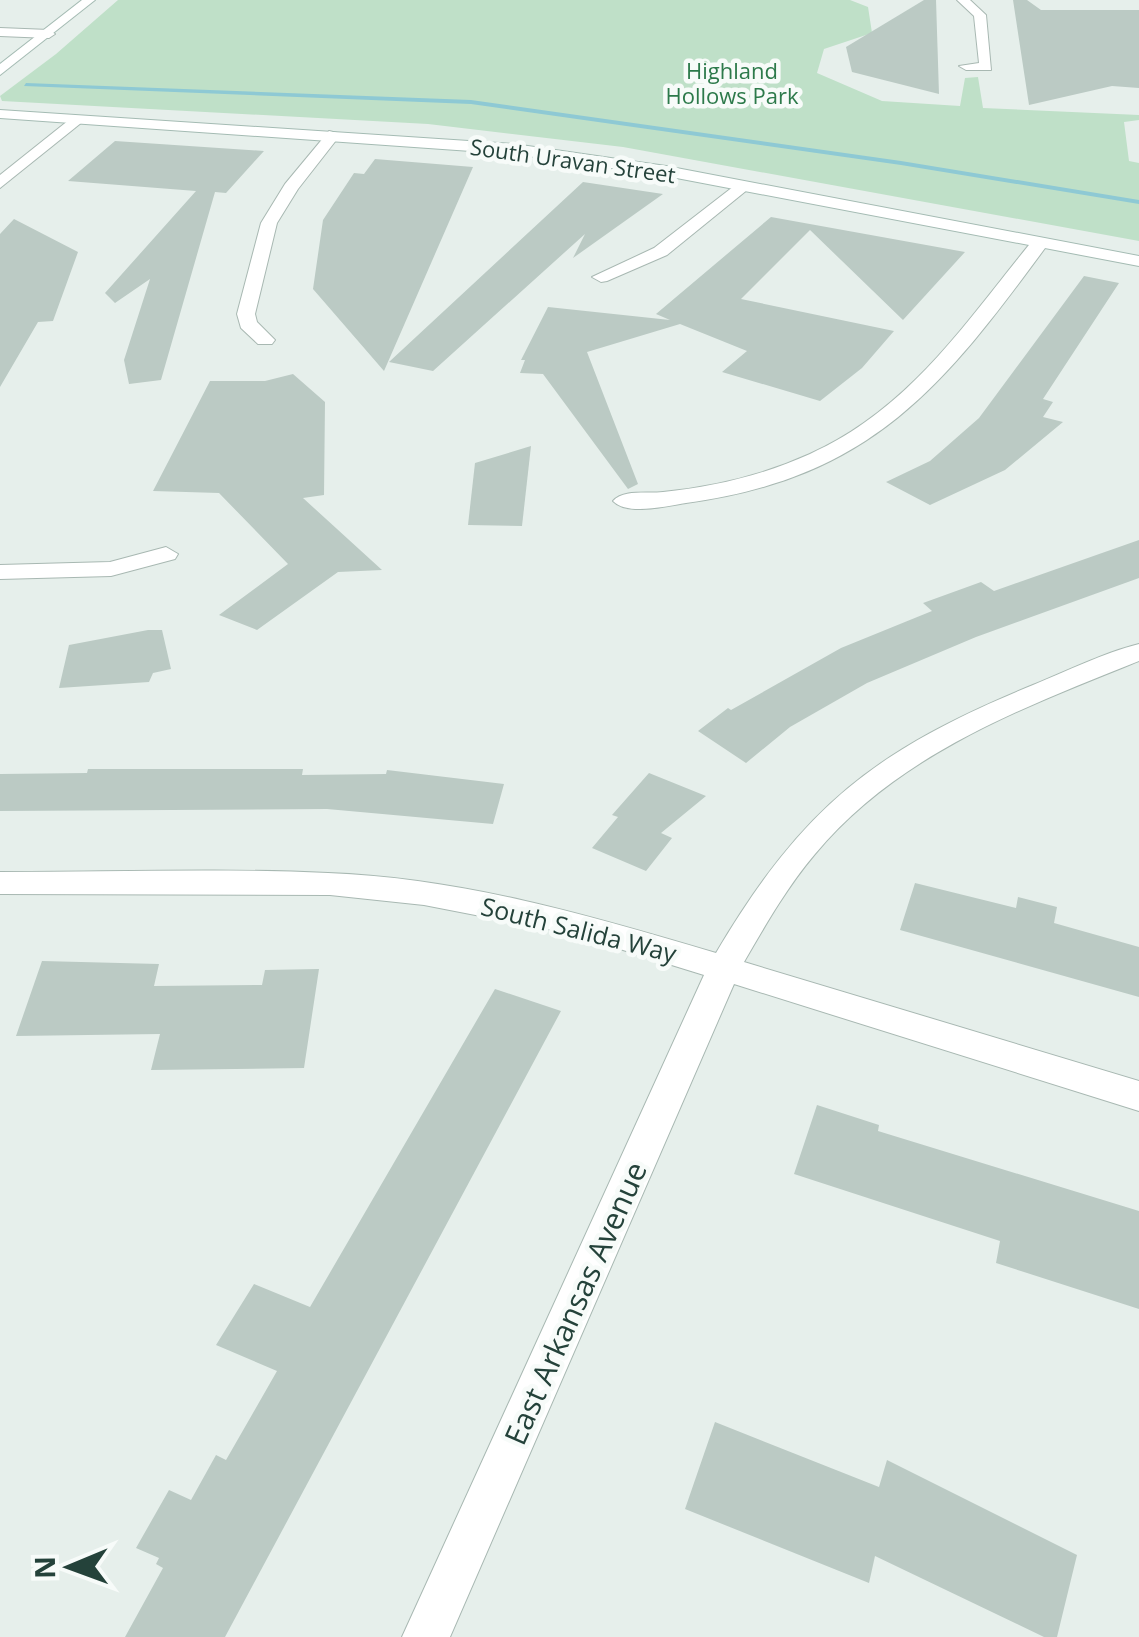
<svg xmlns="http://www.w3.org/2000/svg" width="1139" height="1637" font-family="'Open Sans',sans-serif">
  <style>
    .green { fill: #bfe0c8 }
    .lines { fill: none; stroke-linecap: round; stroke-linejoin: round }
    .stream { fill: #8ec9d4; fill-rule: evenodd }
    .building { fill: #bbcac4 }
    .street-casing { stroke: #a8b8b2; stroke-width: 2 }
    .secondary-casing { stroke: #a4bbb3; stroke-width: 2 }
    .street { fill: #fff; fill-rule: evenodd }
    .secondary { fill: #fff; fill-rule: evenodd }
    .labels { text-anchor: middle; dominant-baseline: central; stroke-width: 9; stroke-linejoin: round; paint-order: stroke }
    .far-park-label { font-size: 22px; fill: #2d7a4b; stroke: #f7fbf9 }
    .far-street-label { font-size: 22px; fill: #24423a; stroke: #f7fbf9 }
    .street-label { font-size: 25px; fill: #24423a; stroke: #f7fbf9 }
    .near-street-label { font-size: 30px; fill: #24423a; stroke: #f7fbf9 }
  </style>
  <rect width="100%" height="100%" fill="#e6efeb"/>
  <!-- green -->
  <polygon class="green" points="118,0 850,0 868,7 872,33 824,49 817,73 882,101 960,106 965,78 978,77 983,108 1139,115 1139,120 1124,122 1129,161 1139,163 1139,241 623,147 428,124 2,101 0,96 56,54"/>
  <g class="lines">
    <!-- stream -->
    <polygon class="stream" points="26,83 471,100 901,161 1139,200 1139,204 901,165 471,104 24,86"/>
  </g>
  <!-- building -->
  <g class="building">
    <polygon points="924,0 936,0 939,94 852,72 846,47"/>
    <polygon points="1013,0 1027,0 1041,10 1139,10 1139,88 1112,86 1029,105"/>
    <polygon points="115,141 264,151 226,193 215,192 161,380 129,384 124,360 150,279 115,303 105,293 196,191 68,181"/>
    <polygon points="375,159 473,167 384,371 313,289 323,220 354,173 364,174"/>
    <polygon points="583,182 663,194 573,258 585,234 433,371 389,362"/>
    <polygon points="771,217 965,252 903,320 810,230 741,299 894,331 862,368 820,401 722,372 747,351 680,324 587,352 638,484 628,489 543,374 520,373 525,360 521,360 548,307 670,320 656,314"/>
    <polygon points="14,219 78,252 53,321 38,322 0,387 0,234"/>
    <polygon points="1084,276 1119,283 1043,399 1053,402 1043,417 1063,422 1005,470 930,505 886,482 930,461 979,418"/>
    <polygon points="293,374 325,402 324,495 303,498 382,570 338,572 257,630 219,615 288,564 219,493 153,491 210,381 265,381"/>
    <polygon points="531,446 522,526 468,525 475,463"/>
    <polygon points="1139,540 1139,578 976,637 867,683 790,727 746,763 698,731 728,708 731,710 841,648 932,611 923,603 981,582 994,591"/>
    <polygon points="148,630 162,630 171,669 153,673 149,682 59,688 69,645"/>
    <polygon points="88,769 303,769 302,775 386,774 387,770 504,784 493,824 327,809 0,811 0,774 87,773"/>
    <polygon points="649,773 706,796 661,833 672,838 646,871 592,848 618,817 612,815"/>
    <polygon points="915,883 1016,908 1018,897 1057,907 1054,923 1139,947 1139,997 900,930"/>
    <polygon points="42,961 159,964 154,986 262,985 265,970 319,969 304,1068 151,1070 160,1034 16,1036"/>
    <polygon points="495,989 561,1011 225,1637 125,1637 163,1568 156,1564 159,1558 136,1548 169,1490 191,1500 216,1455 226,1460 277,1371 216,1345 254,1284 310,1307"/>
    <polygon points="817,1105 879,1125 878,1131 1139,1211 1139,1309 996,1263 1000,1241 794,1174"/>
    <polygon points="715,1422 879,1487 887,1460 1077,1555 1057,1637 1044,1637 875,1556 869,1583 685,1509"/>
  </g>
  <g class="lines">
    <defs>
      <g id="street">
        <polygon points="957,0 970,0 986,15 991,70 966,70 959,66 979,63 974,16"/>
        <polygon points="0,28 49,30 55,34 49,38 0,36"/>
        <polygon points="74,116 86,119 0,188 0,175"/>
        <polygon points="329,131 341,134 298,189 277,223 255,314 257,322 275,340 272,344 258,344 241,328 237,314 261,223 285,184"/>
        <polygon points="738,183 752,186 667,255 607,281 601,282 592,277 654,248"/>
        <path d="M1039 239 1048 244C944 386 872 478 686 503 667 506 627 516 613 501 624 489 647 494 663 492 713 487 764 475 810 454 910 409 966 322 1033 240Z"/>
        <polygon points="166,547 178,554 175,559 111,576 0,579 0,565 110,562"/>
        <path d="M1139 644V661C1022 708 898 754 815 854 787 887 766 924 744 962L1139 1081V1111L734 984 450 1637H402L704 975 568 933 424 905 330 895 0 894V872C109 872 219 868 328 873 461 878 589 915 716 953 803 806 875 750 1033 685 1067 671 1103 653 1139 644Z"/>
      </g>
      <g id="secondary">
        <polygon points="82,0 95,0 0,75 0,64"/>
        <polygon points="0,110 514,144 666,166 1139,256 1139,266 666,176 514,154 0,118"/>
      </g>
    </defs>
    <!-- street casing -->
    <use href="#street" class="street-casing"/>
    <!-- secondary casing -->
    <use href="#secondary" class="secondary-casing"/>
    <!-- street -->
    <use href="#street" class="street"/>
    <!-- secondary -->
    <use href="#secondary" class="secondary"/>
  </g>
  <g class="labels">
    <!-- far-park labels -->
    <g class="far-park-label">
      <text x="732" y="70">Highland<tspan x="732" dy="25">Hollows Park</tspan></text>
    </g>
    <!-- far-street labels -->
    <g class="far-street-label">
      <text transform="translate(573 160) rotate(8)">South Uravan Street</text>
    </g>
    <!-- street labels -->
    <g class="street-label">
      <text transform="translate(579 929) rotate(14)">South Salida Way</text>
    </g>
    <!-- near-street labels -->
    <g class="near-street-label">
      <text transform="translate(575 1303) rotate(-66)">East Arkansas Avenue</text>
    </g>
  </g>
  <!-- north arrow -->
  <g transform="translate(70 1567) rotate(269)" stroke="#f7fbf9" stroke-width="8" paint-order="stroke">
  <path d="M0-8L18 38L0 25L-18 38Z" fill="#24423a"/>
  <text y="-15" font-size="28" font-weight="bold" text-anchor="middle" fill="#24423a">N</text>
  </g>
</svg>
